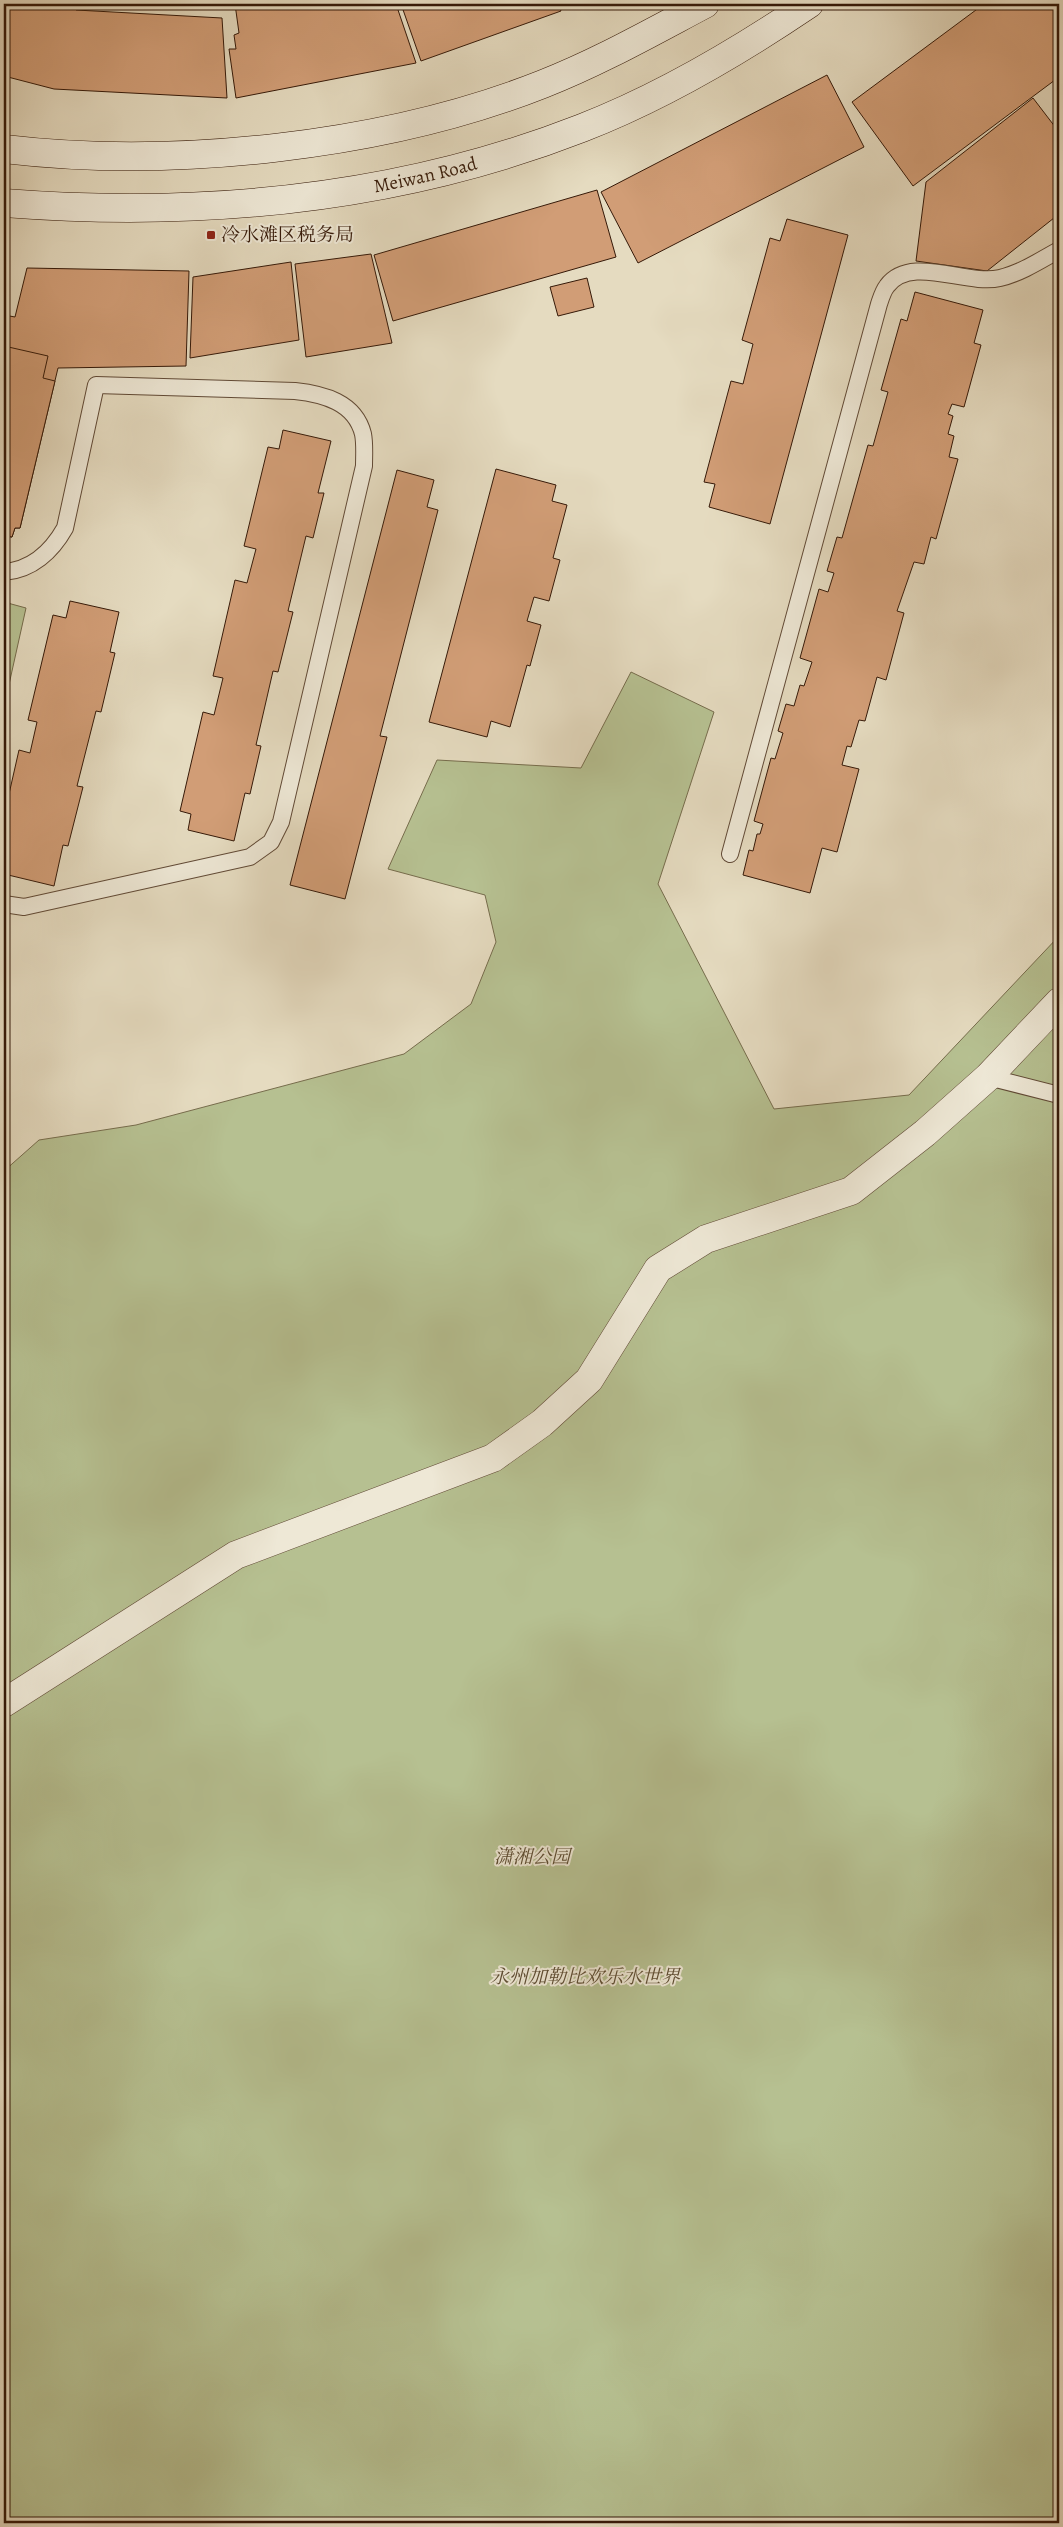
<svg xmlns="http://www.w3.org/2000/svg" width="1063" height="2527" font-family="Alegreya,'Noto Serif SC',serif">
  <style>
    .green { fill: #b6c091; stroke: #766c4c }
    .building { fill: #d19d76; stroke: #351908 }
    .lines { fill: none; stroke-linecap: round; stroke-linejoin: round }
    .lane-casing { stroke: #614a36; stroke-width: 18 }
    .street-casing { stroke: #614a36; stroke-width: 29 }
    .secondary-casing { stroke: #351908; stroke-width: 29 }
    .lane { stroke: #eee8d6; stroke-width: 16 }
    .street { stroke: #eee8d6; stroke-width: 28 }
    .secondary { stroke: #eee8d6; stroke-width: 28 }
    .poi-dot { fill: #8f2418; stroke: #eee8d6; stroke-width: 2 }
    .labels { text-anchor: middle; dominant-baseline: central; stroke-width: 4; stroke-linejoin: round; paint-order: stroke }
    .street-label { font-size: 19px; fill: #351908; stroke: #eee8d6 }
    .poi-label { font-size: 19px; fill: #351908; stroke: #eee8d6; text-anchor: start }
    .park-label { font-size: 19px; font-style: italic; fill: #5c4b31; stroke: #eee8d6 }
  </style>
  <rect width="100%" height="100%" fill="#e5dbc0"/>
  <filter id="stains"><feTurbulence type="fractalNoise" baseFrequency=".004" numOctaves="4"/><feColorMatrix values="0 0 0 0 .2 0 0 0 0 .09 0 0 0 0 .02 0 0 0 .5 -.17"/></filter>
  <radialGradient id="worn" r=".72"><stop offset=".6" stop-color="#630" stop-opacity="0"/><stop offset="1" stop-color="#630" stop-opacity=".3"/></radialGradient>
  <!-- green -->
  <g class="green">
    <polygon points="4,602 26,608 4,707"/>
    <polygon points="631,672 714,712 658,884 774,1109 909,1095 1059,936 1059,2523 4,2523 4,1171 39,1140 136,1125 404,1054 471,1004 496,942 485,895 388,869 437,760 581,768"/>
  </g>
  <!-- building -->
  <g class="building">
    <polygon points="4,4 78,4 76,10 222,18 227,98 54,89 4,76"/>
    <polygon points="235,4 396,4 416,63 236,98 229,49 236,49 234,35 239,33"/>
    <polygon points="401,4 558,4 561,11 421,61"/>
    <polygon points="984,4 1059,4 1059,77 913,186 852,102"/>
    <polygon points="827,75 864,147 638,263 601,192"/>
    <polygon points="1033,98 1059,132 1059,214 987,271 916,261 926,182"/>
    <polygon points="597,190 616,257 393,321 374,255"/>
    <polygon points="787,219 848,235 770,524 709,507 715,484 704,482 731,381 743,384 753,344 742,340 770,238 780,241"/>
    <polygon points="371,254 392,343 306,357 295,264"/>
    <polygon points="291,262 299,340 190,358 193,277"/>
    <polygon points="27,268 189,271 186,366 58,368 20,528 15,528 12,537 5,536 4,541 4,315 15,317"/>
    <polygon points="587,278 594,307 558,316 550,287"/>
    <polygon points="915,292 983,310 974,343 981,345 964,407 952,404 948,414 953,416 948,434 954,436 949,457 958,459 936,539 931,537 924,564 914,562 897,611 904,613 886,680 877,677 865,721 859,720 851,747 847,746 842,765 859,769 837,852 822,848 810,893 743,875 749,850 753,851 757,834 760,834 763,824 754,821 771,758 775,759 783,733 778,731 786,704 794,706 800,685 804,686 812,662 800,658 819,589 828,592 834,573 827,571 837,537 842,538 868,445 873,446 888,392 881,390 901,319 907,321"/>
    <polygon points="4,346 48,356 43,378 55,381 20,528 15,528 12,537 5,536 4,541"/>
    <polygon points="283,430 331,441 318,493 324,493 313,538 306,536 288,611 293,612 278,672 273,671 256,745 261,746 250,794 245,793 234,841 188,830 191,814 180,811 203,712 214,715 223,678 213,676 235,580 247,583 256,549 244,546 268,447 279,449"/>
    <polygon points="496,469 556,485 552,501 567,505 553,558 560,560 549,601 534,597 527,621 541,625 530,666 527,665 510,727 491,721 487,737 429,722"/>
    <polygon points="397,470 434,480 427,507 438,510 380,736 387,737 345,899 290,885"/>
    <polygon points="70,601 119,612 110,652 115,653 101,712 96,711 77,786 83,787 68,846 63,845 54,886 4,874 6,857 4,857 4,816 19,750 30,753 37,722 28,720 53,615 66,618"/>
  </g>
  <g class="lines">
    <defs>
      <g id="lane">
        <path d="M4 572C32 570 52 551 65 528L96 385 295 391C323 394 355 402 363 434 365 444 364 456 364 466L281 822 271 842 250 857 24 907 4 904"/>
        <path d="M730 854 879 304C881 298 883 291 887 286 911 254 966 286 1000 278 1021 273 1041 260 1059 250"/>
        <polyline points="988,1077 1059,1095"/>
      </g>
      <polyline id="street" points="4,1703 236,1555 493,1458 542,1423 589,1380 658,1269 706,1239 851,1191 925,1133 988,1077 1059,1002"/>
      <g id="secondary">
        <path d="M4 149C173 169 384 147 543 84 599 62 652 32 705 4"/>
        <path id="s1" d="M4 203C200 218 398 200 582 128 662 97 738 52 809 4"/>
      </g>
    </defs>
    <!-- lane casing -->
    <use href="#lane" class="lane-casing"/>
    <!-- street casing -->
    <use href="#street" class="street-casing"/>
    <!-- secondary casing -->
    <use href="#secondary" class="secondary-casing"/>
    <!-- lane -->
    <use href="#lane" class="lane"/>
    <!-- street -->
    <use href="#street" class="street"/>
    <!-- secondary -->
    <use href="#secondary" class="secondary"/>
  </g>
  <!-- markers -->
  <rect class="poi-dot" x="206" y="230" width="10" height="10" rx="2.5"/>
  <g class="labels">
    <!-- street labels -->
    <g class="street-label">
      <text stroke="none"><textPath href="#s1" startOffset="424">Meiwan Road</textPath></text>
    </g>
    <!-- poi labels -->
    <g class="poi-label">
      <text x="221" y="235">冷水滩区税务局</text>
    </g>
    <!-- park labels -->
    <g class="park-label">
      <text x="532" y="1857">潇湘公园</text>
      <text x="585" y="1977">永州加勒比欢乐水世界</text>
    </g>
  </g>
  <!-- margin -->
  <rect width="1063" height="2527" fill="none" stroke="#e5dbc0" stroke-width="20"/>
  <rect x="5" y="5" width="1053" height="2517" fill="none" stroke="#351908" stroke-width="2.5"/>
  <rect x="10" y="10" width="1043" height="2507" fill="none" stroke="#351908"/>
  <rect width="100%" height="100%" filter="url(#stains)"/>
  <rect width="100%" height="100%" fill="url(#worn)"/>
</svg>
